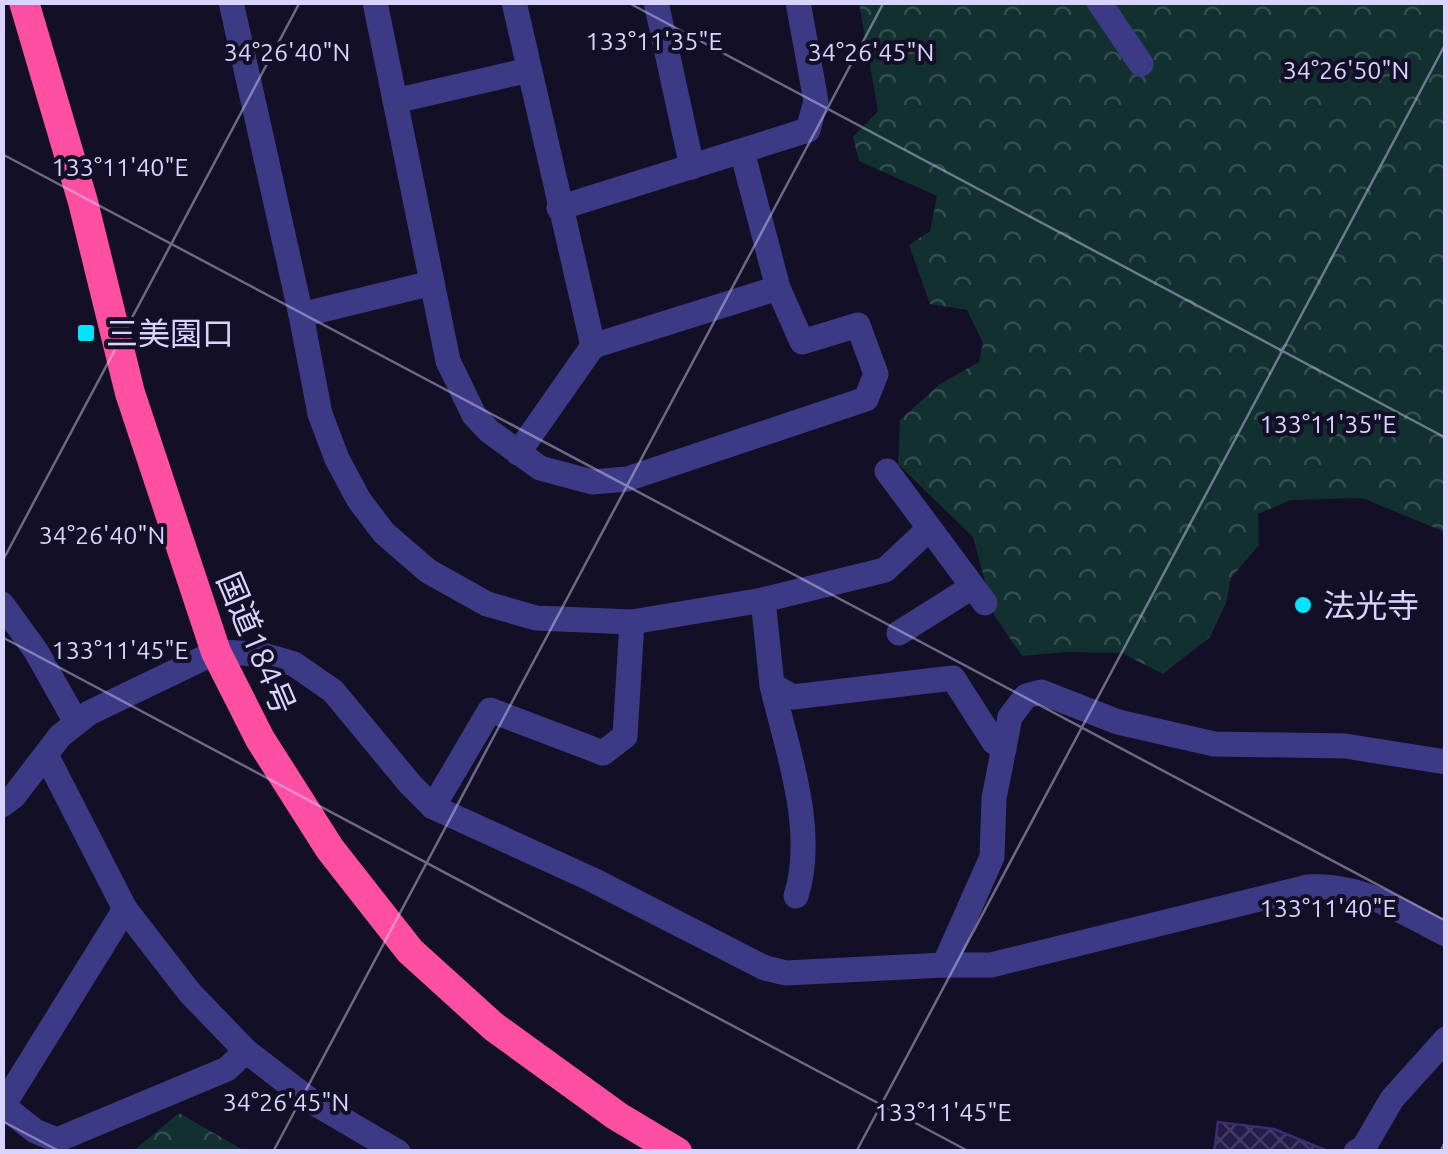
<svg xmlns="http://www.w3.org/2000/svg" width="1448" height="1154" font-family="Ubuntu,'Noto Sans JP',sans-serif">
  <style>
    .forest { fill: url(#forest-crowns) }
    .building { fill: url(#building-cross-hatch); stroke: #3b2d73; stroke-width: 2.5 }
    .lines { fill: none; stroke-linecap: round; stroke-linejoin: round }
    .minor { stroke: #3d3a85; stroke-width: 25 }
    .highway { stroke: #ff4fa3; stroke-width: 30 }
    .ticks { fill: none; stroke: #d9d4ff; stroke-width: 2.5; stroke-opacity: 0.45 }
    .poi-dot { fill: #00e5ff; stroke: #130f26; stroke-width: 4 }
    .labels { text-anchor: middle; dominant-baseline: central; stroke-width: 8; stroke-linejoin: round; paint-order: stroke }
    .poi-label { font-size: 32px; fill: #d9d4ff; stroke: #130f26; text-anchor: start }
    .street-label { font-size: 32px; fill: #d9d4ff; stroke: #130f26 }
    .ticks-label { font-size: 25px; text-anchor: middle; fill: #d9d4ff; stroke: #130f26; stroke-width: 8; stroke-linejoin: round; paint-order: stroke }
  </style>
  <defs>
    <pattern id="forest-crowns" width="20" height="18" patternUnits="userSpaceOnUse" patternTransform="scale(2.5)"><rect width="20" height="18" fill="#12302f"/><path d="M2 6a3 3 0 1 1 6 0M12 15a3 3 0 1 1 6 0" fill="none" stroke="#344d4e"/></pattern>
    <pattern id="building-cross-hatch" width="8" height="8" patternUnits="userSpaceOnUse" patternTransform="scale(2.5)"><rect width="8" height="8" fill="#241b47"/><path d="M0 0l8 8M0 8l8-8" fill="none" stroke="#433b63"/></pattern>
  </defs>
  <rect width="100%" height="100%" fill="#130f26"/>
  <!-- forest -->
  <g class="forest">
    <polygon points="859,3 1445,3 1445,532 1362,498 1291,500 1258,514 1259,545 1231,578 1226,603 1210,637 1163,674 1122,653 1068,652 1022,656 994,615 973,537 898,464 900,420 940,384 979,362 983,343 967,310 930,304 909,245 930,231 937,196 859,161 853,137 878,111"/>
    <polygon points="179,1113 245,1151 133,1151"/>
  </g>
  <!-- building -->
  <polygon class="building" points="1218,1122 1274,1129 1330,1152 1214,1152"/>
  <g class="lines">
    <!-- minor -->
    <g class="minor">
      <polyline points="231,2 301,315 320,414 337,459 359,500 384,533 428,571 487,604 536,618 632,622 763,600 885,570 929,529"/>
      <polyline points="375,2 448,361 474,415 489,431 540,468 592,482 627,479 866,399 876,374 858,325 802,342 778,288 742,151"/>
      <polyline points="514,2 593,346 518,453"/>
      <polyline points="656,2 692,167"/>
      <polyline points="1099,2 1141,64"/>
      <polyline points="395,101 529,70"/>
      <polyline points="559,208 808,130 816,101 798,2"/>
      <polyline points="301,315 432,283"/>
      <polyline points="593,346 778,288"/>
      <polyline points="887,471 985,603"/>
      <polyline points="763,600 772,685 793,697 953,678 994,742 1004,749"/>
      <polyline points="2,604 36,651 76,722"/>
      <polyline points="899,633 972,587"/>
      <path d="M772 685C787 750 817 830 796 896"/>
      <polyline points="46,755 125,909 190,993 246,1051 311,1101 398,1152"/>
      <path d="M2 805 14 796 60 736 89 713 216 652 260 654 294 664 333 691 410 784 433 807 591 879 765 968 786 973 944 965H991L1308 887C1362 884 1398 910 1446 934"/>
      <polyline points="433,807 490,710 603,753 625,736 632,622"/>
      <polyline points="944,965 992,857 994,798 1010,717 1026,696 1041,692 1118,722 1214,744 1345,746 1446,762"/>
      <polyline points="2,1105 35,1131 57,1140 227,1069 246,1051"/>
      <polyline points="3,1106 125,909"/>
      <polyline points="1356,1152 1364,1147 1392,1099 1446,1039"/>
    </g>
    <!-- highway -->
    <polyline class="highway" points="24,2 83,202 130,393 216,652 260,739 330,849 410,951 494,1027 617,1116 677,1152"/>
  </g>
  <!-- ticks -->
  <path class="ticks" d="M627 2 1446 438M2 154 1446 921M2 562 300 2M2 637 970 1152M2 1121 61 1152M273 1152 884 2M856 1152 1446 43M1440 1152 1446 1140"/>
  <!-- markers -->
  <g class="poi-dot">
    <rect x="76" y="323" width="20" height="20" rx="5"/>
    <circle cx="1303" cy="605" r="10"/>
  </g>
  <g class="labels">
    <!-- poi labels -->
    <g class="poi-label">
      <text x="106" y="333">三美園口</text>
      <text x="1323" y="605">法光寺</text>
    </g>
    <!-- street labels -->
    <g class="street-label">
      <text transform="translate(257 643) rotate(67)">国道184号</text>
    </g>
  </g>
  <g class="ticks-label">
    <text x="654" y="50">133°11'35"E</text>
    <text x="287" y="61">34°26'40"N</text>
    <text x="871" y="61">34°26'45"N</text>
    <text x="1346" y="79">34°26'50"N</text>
    <text x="120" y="176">133°11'40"E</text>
    <text x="1328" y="433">133°11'35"E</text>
    <text x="102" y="544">34°26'40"N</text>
    <text x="120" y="659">133°11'45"E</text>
    <text x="1328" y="917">133°11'40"E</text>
    <text x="286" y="1111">34°26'45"N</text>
    <text x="943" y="1121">133°11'45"E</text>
  </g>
  <!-- border -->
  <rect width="1448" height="1154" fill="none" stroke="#d9d4ff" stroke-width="10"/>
</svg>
